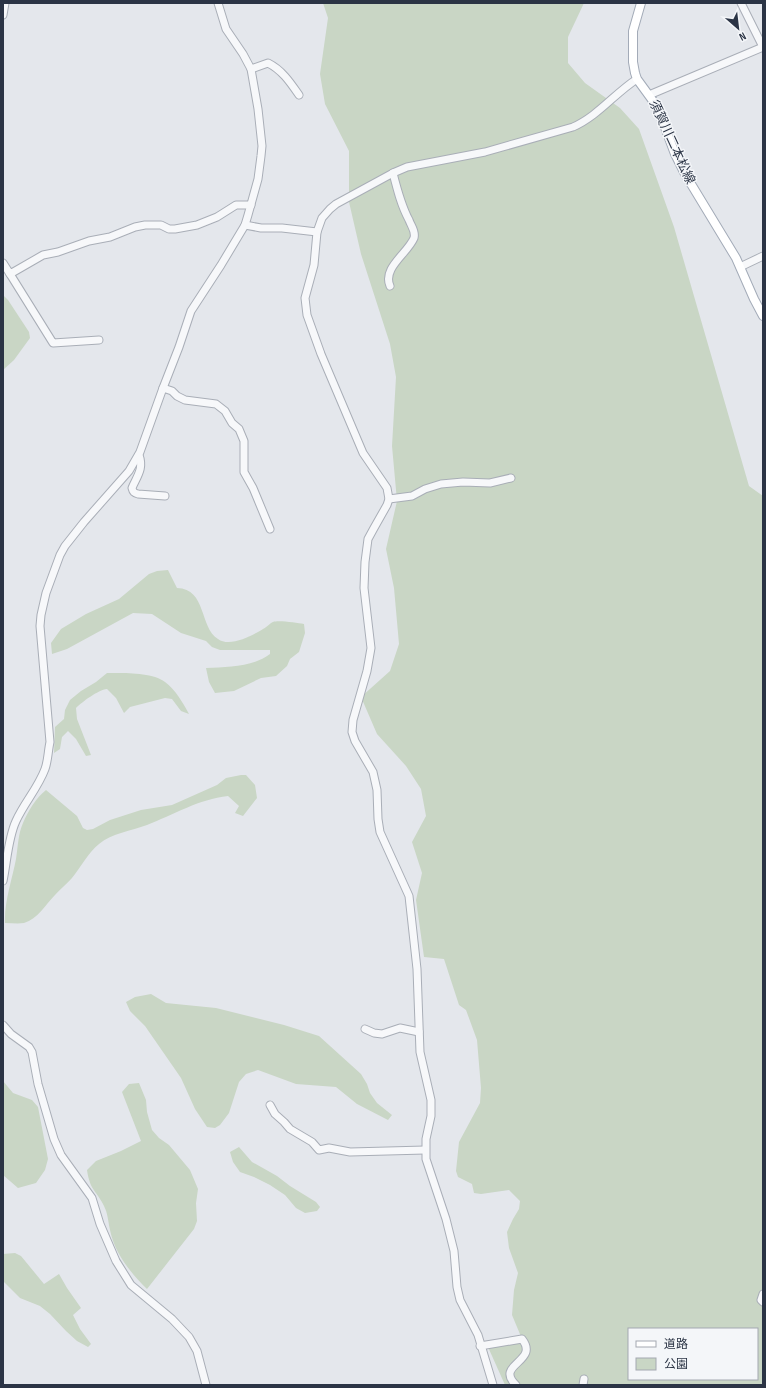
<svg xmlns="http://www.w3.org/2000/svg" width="766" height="1388" font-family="'Sofia Sans Condensed','Noto Sans JP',sans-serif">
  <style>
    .green { fill: #c9d6c5; fill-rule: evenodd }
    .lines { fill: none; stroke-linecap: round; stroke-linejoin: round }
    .minor-casing { stroke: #a9aeb7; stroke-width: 9 }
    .major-casing { stroke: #a3abb8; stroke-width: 10 }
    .minor { stroke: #f7f8fa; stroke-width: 7 }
    .major { stroke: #fff; stroke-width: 8 }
    .labels { text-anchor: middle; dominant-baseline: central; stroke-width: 3; stroke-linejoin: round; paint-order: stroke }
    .street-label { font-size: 13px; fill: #2b3445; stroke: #f4f6f9 }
  </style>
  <rect width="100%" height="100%" fill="#e4e7ec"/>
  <!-- green -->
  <g class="green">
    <path d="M323 3H584L568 37V63L585 83 620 108 639 129 674 227 749 486 763 496V1385H505L488 1347 522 1339 512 1315 514 1290 518 1273 509 1248 507 1232 513 1219 519 1209 520 1201 509 1190 481 1194 474 1193 472 1184 458 1177 456 1171 459 1142 480 1103 481 1088 477 1040 466 1010 459 1005 444 959 424 957 416 900 422 873 412 842 426 816 421 789 406 766 377 734 361 697 390 671 399 644 394 588 386 549 397 501 392 446 396 377 390 344 361 254 349 202V151L325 104 320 74 328 18ZM629 1329H757V1379H629Z"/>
    <polygon points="3,295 8,300 29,332 30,338 14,360 3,370"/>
    <path d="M168 570 177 588C207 589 199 627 218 639 230 648 253 635 263 629 267 627 270 623 273 622 279 620 297 623 304 624L305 633 299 652 290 659 287 666 276 676 261 678 234 691 215 693 209 682 206 668C228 667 253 667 270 654V650H220L212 647 206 641 181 633 152 614 133 613 67 649 52 654 51 643 61 629 86 614 119 599 149 574 157 571Z"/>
    <path d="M107 673C124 673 152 672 165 682 175 689 183 703 189 714L181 711 172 699 165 698 130 707 124 713 116 698 107 689C98 690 82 702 76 708L77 719 91 755 86 756 76 739 68 731 62 737 60 749 54 753 55 727 64 719 65 710 70 700 81 691 96 682Z"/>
    <path d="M241 775H246L255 785 257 798 243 816 235 813 239 806 228 796C199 799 173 815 147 825 131 831 112 833 99 844 88 853 81 867 72 878 67 884 60 889 55 895 45 905 38 919 24 923 18 924 11 923 5 923 4 902 12 880 16 859 18 847 18 834 23 823 28 811 36 798 46 790L77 816 83 828 87 830 93 829 110 820 141 810 172 805 217 785 226 778Z"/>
    <polygon points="151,994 166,1003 216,1008 284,1025 319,1036 361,1074 367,1084 370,1093 377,1103 392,1115 388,1120 357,1104 336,1087 296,1084 258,1070 246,1074 239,1082 229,1113 220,1125 215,1128 207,1127 195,1109 181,1078 145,1026 130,1011 126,1002 135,997"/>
    <polygon points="3,1081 13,1093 32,1100 38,1107 48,1159 45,1170 36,1183 18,1188 3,1175"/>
    <path d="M139 1083 146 1100 147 1112 152 1130 159 1138 169 1145 190 1170 198 1189 196 1203 197 1221 194 1229 147 1289C130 1272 115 1254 110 1230 108 1221 108 1214 104 1206 97 1191 90 1191 87 1170L96 1161 121 1151 141 1141 122 1092 129 1084Z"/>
    <polygon points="239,1147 252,1162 277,1176 290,1186 316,1202 320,1207 317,1211 305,1213 296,1208 285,1195 270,1185 254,1177 240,1172 233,1162 230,1152"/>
    <polygon points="15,1253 21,1256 44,1284 59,1274 67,1288 81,1308 73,1315 80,1329 91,1344 88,1347 77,1341 66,1331 50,1314 40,1306 20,1298 3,1281 3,1254"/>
  </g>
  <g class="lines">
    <defs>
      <g id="minor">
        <polyline points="741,3 763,47"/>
        <polyline points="3,15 5,3"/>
        <path d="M251 69 268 63C282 70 290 82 299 95"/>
        <polyline points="649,95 763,47"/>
        <polyline points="245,225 261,228 282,228 317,232"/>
        <polyline points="3,263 10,274 43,255 58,252 89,241 110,237 135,227 145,225 161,225 169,229 175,229 197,225 217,217 236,205 251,205"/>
        <polyline points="740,267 763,256"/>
        <polyline points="10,274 53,343 99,340"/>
        <path d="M390 286C382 268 408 253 414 238 416 231 411 226 409 220 401 205 397 189 393 173"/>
        <polyline points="163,388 172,391 177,396 185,400 216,404 225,411 232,423 239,429 244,441 244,472 253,488 270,529"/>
        <path d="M139 455C144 469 137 476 132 488 133 492 134 493 138 494L165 496"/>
        <polyline points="389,499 412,496 425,489 441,484 463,482 490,483 511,478"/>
        <path d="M3 881C7 862 8 838 16 821 24 803 38 788 45 769 48 761 48 751 50 742L40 626 41 615 46 593 60 555 65 546 84 522 129 471 140 452 163 388 179 347 191 311 221 265 245 225 248 215 258 179 261 156 262 146 258 109 251 69 243 54 226 29 218 3"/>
        <polyline points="3,1025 11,1034 29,1047 32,1052 38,1084 54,1139 61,1155 92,1198 100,1224 116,1261 131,1285 172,1319 189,1337 197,1351 206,1385"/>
        <polyline points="365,1029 374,1033 382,1034 400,1028 419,1032"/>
        <polyline points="270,1105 275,1114 284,1122 290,1129 312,1142 319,1150 329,1148 350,1152 425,1150"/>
        <polyline points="763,1294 761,1300 763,1302"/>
        <path d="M480 1346 522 1339C540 1362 494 1364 516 1385"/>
        <path d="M493 1385 478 1335 460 1300 457 1287 454 1251 446 1219 426 1159V1139L431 1116V1100L420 1052 417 969 409 896 380 832 378 819 377 790 373 772 355 741 352 732 353 720 367 671 371 648 364 588 365 562 368 539 374 528 387 505 389 499 387 488 363 453 321 354 307 315 305 298 314 265 317 232 322 218 330 209 336 204 393 173 407 167 485 152 573 127C598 116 615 93 637 79"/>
        <polyline points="583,1385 584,1379"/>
      </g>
      <polyline id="major" points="641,3 633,31 633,62 635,73 637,79 653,101 663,122 675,154 685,174 736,258 754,299 763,316"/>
    </defs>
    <!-- minor casing -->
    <use href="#minor" class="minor-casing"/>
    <!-- major casing -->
    <use href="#major" class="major-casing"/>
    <!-- minor -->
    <use href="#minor" class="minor"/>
    <!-- major -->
    <use href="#major" class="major"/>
  </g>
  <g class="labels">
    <!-- street labels -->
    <g class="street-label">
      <text transform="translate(672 142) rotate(65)">須賀川二本松線</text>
    </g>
  </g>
  <!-- border -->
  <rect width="766" height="1388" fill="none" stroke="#2b3445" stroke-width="8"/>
  <!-- legend -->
  <rect x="628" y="1328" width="130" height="52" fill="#f4f6f9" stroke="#a4a8b1"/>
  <rect x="636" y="1341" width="20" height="6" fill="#ffffff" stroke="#a4a8b1"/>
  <text x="664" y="1348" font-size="12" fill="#2b3445">道路</text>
  <rect x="636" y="1358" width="20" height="12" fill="#c9d6c5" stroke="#a4a8b1"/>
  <text x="664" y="1368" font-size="12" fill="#2b3445">公園</text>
  <!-- north arrow -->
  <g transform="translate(738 28) rotate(152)" stroke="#f4f6f9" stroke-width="3" paint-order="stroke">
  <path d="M0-3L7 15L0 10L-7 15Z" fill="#2b3445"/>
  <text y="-6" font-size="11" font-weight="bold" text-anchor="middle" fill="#2b3445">N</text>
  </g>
</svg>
